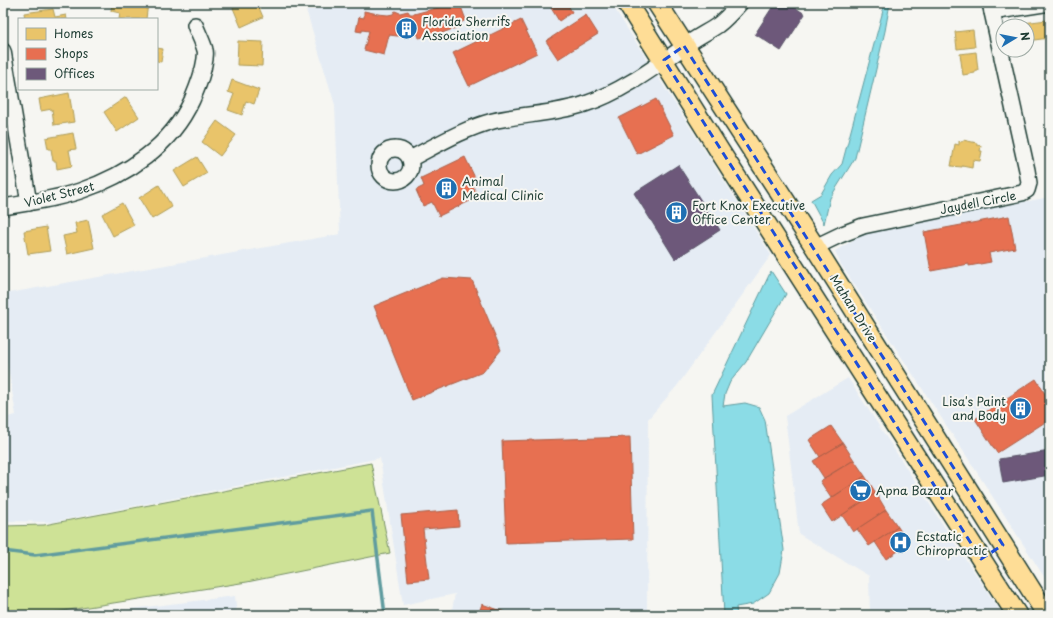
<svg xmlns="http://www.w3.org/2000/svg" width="1053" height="618" font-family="'Playpen Sans',sans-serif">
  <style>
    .built { fill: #e5ecf4 }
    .green { fill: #cee296; stroke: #769065 }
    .water { fill: #8bdce6; stroke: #609c9f }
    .homes { fill: #e9c46a; stroke: #ac9c5a }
    .shops { fill: #e76f51; stroke: #ab6048 }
    .offices { fill: #6d597a; stroke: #565165 }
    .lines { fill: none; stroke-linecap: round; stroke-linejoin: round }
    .stream { stroke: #609c9f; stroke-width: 3.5 }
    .minor-casing { stroke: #1f3d34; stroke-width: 18 }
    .major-casing { stroke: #1f3d34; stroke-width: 22 }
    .minor { stroke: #f6f6f2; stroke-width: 15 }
    .major { stroke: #fedd96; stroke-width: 19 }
    .marked { fill: none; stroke: #1d4ed8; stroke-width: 3; stroke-dasharray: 8 5; stroke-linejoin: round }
    .labels { text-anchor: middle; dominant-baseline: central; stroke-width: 4; stroke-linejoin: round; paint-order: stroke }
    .poi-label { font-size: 12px; fill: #1f3d34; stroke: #f6f6f2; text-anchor: start }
    .street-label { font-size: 12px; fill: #1f3d34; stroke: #f6f6f2 }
  </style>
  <rect width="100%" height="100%" fill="#f6f6f2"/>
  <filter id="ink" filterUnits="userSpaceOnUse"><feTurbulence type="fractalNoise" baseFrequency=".025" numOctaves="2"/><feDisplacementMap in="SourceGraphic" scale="8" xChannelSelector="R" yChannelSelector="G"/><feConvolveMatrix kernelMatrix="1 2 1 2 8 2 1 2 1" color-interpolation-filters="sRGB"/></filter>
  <g filter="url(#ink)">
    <!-- built -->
    <g class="built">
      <polygon points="304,3 611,3 771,255 677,386 648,419 647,615 451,615 455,594 403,605 380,458 53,522 3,521 3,418 16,415 3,337 3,294 340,234 335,105"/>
      <polygon points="1050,197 1050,586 969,460 840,263 835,251 870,230"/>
      <polygon points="848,378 962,554 1003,615 870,615 869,576 799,534 785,416"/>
      <polygon points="235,596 237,615 82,615"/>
    </g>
    <!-- green -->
    <polygon class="green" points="371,463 390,553 247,582 37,615 14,615 3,610 3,526 44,525"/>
    <!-- water -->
    <g class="water">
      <polygon points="885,3 890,3 885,31 855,158 830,198 824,224 811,200 821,194 832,175 842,164"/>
      <polygon points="771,271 786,294 746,362 730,382 725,394 723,406 745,403 759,407 765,420 784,550 780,573 769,593 753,604 736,607 737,615 724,615 712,395"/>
    </g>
    <!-- homes -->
    <g class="homes">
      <polygon points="112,3 148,3 146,19 119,19 120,13 111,11"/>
      <polygon points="231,3 257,3 263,17 241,27"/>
      <polygon points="53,9 55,17 66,15 67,19 25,19 24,13"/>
      <polygon points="1047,20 1049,38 1027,41 1027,26 1024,26 1023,23"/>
      <polygon points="973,30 975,47 957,49 955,32"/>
      <polygon points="238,41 263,42 262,66 237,65"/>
      <polygon points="157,48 163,49 161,62 157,61"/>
      <polygon points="976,52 978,70 975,70 975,73 963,75 960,54"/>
      <polygon points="232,80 259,90 254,104 246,101 242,115 228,110 234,94 228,92"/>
      <polygon points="69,93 74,122 54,125 52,109 41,111 39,99"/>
      <polygon points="126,97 139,117 117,132 104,112"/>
      <polygon points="217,121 236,135 220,156 202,142"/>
      <polygon points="73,133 76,149 69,150 72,166 57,169 56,161 53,161 51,149 48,149 46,138"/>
      <polygon points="963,140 977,143 977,145 981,146 980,151 982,151 980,161 973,160 972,168 962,166 962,167 951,166 955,144 959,145 959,141 962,142"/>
      <polygon points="197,157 207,173 184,187 174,171"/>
      <polygon points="159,185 172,207 152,219 139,198"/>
      <polygon points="122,203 134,225 113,236 102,214"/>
      <polygon points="88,220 94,248 67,254 63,236 77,233 75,223"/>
      <polygon points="46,227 50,251 28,254 24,231"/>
      <polygon points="3,238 7,257 3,258"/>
    </g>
    <!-- shops -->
    <g class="shops">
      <polygon points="447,3 454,3 456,6 460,4 466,20 460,23 461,26 442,33 419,38 418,34 397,36 389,35 384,55 364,50 369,31 362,30 362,32 356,31 359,17 364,18 364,11 378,14 388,15 393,14 395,11 400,13 408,11 410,14 414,14 440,7"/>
      <polygon points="548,3 567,3 572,12 559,21"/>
      <polygon points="586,15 598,34 558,59 546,41"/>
      <polygon points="521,20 537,53 469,86 453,53"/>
      <polygon points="656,99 674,135 637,154 619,118"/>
      <polygon points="465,157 478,184 473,186 478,197 439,216 432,202 423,206 416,190 424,186 421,178"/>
      <polygon points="1009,216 1015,248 989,253 991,262 969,266 969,264 931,271 924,232"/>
      <polygon points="443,278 472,280 501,350 483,372 412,400 374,306"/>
      <polygon points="1036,379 1047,397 1050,395 1050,419 997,453 975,419"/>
      <polygon points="831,426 843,443 820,457 809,440"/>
      <polygon points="630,437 633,539 506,543 502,441"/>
      <polygon points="843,443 854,460 824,478 813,461"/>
      <polygon points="854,460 865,476 831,498 820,481"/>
      <polygon points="865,476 876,493 832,522 821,505"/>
      <polygon points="876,493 886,510 853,532 842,515"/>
      <polygon points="458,510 459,526 423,529 429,579 408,581 401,515"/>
      <polygon points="886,510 898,527 869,546 857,529"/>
      <polygon points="898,527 909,544 886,559 875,542"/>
      <polygon points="482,604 513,615 478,615"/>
    </g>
    <!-- offices -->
    <g class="offices">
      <polygon points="775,3 788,3 805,14 781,51 755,34"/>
      <polygon points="678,165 720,230 675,259 634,193"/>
      <polygon points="1050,451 1050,475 1003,483 999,459"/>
    </g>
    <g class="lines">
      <!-- stream -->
      <polyline class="stream" points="3,551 35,555 372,511 385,615"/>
      <defs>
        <g id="minor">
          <polyline points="992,12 1050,3"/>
          <polyline points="3,51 29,203"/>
          <circle cx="395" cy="165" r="16"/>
          <path d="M410 159C437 145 463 129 493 121 523 114 555 114 585 104 620 93 655 67 685 46 695 38 708 32 718 25 726 19 733 11 740 3"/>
          <path d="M3 207C29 203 55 199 80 191 127 175 171 146 192 100 198 86 203 74 205 59 205 56 206 53 205 50 203 42 198 33 195 25"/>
          <polyline points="815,247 840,235 863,226 1022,193 1027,190 1029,183 1027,170 990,3"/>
        </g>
        <g id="major">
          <polyline points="627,3 719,150 1017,615"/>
          <polyline points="657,3 815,247 1047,615"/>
        </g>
      </defs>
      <!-- minor casing -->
      <use href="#minor" class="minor-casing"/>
      <!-- major casing -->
      <use href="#major" class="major-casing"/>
      <!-- minor -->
      <use href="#minor" class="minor"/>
      <!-- major -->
      <use href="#major" class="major"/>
    </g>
  </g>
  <!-- marked area -->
  <path class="marked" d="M684 46 1003 545 981 559 664 60Z"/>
  <!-- icons -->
  <defs>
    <symbol id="building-disc" viewBox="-11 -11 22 22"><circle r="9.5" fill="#1f6fb2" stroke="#f6f6f2"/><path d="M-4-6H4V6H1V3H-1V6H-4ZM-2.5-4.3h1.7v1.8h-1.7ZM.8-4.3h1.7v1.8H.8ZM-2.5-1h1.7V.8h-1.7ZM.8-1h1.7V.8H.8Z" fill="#fff"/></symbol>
    <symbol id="supermarket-disc" viewBox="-11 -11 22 22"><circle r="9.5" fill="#1f6fb2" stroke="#f6f6f2"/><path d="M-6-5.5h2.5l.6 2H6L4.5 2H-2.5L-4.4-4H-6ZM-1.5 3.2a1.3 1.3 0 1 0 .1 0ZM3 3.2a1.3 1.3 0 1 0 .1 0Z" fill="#fff"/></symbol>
    <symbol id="hospital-disc" viewBox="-11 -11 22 22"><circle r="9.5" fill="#1f6fb2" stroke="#f6f6f2"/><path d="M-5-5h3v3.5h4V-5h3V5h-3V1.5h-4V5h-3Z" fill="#fff"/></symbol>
  </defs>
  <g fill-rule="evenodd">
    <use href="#building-disc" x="394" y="16" width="25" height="25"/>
    <use href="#building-disc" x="434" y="176" width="25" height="25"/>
    <use href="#building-disc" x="664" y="200" width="25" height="25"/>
    <use href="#building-disc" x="1008" y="396" width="25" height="25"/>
    <use href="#supermarket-disc" x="848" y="478" width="25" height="25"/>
    <use href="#hospital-disc" x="888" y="530" width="25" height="25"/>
  </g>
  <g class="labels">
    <!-- poi labels -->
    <g class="poi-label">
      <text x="422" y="21">Florida Sherrifs<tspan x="422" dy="14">Association</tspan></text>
      <text x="462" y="181">Animal<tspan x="462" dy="14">Medical Clinic</tspan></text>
      <text x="692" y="205">Fort Knox Executive<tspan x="692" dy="14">Office Center</tspan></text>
      <text x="1006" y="401" text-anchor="end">Lisa's Paint<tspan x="1006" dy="14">and Body</tspan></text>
      <text x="876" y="490">Apna Bazaar</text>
      <text x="916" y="536">Ecstatic<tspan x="916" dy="14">Chiropractic</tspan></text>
    </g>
    <!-- street labels -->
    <g class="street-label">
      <text transform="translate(59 194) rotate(-14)">Violet Street</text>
      <text transform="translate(978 202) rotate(-11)">Jaydell Circle</text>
      <text transform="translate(854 308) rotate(58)">Mahan Drive</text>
    </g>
  </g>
  <!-- margin -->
  <rect width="1053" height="618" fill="none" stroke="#f6f6f2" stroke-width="16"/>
  <rect x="8" y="8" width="1037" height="602" fill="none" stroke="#1f3d34" stroke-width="1.5" filter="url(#ink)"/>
  <!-- legend -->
  <rect x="18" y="18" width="140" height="72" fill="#f6f6f2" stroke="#a0aca6"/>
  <rect x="26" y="28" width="20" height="12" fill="#e9c46a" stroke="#a0aca6"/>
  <text x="54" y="38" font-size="12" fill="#1f3d34">Homes</text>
  <rect x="26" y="48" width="20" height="12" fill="#e76f51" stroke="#a0aca6"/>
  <text x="54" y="58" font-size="12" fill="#1f3d34">Shops</text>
  <rect x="26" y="68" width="20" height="12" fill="#6d597a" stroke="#a0aca6"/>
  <text x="54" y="78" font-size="12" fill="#1f3d34">Offices</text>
  <!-- north arrow -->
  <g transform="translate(1015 38) rotate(80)"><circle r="19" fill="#f6f6f2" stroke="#a0aca6"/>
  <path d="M0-3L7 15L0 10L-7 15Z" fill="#1f6fb2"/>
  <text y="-6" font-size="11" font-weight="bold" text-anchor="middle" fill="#1f3d34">N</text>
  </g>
</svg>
